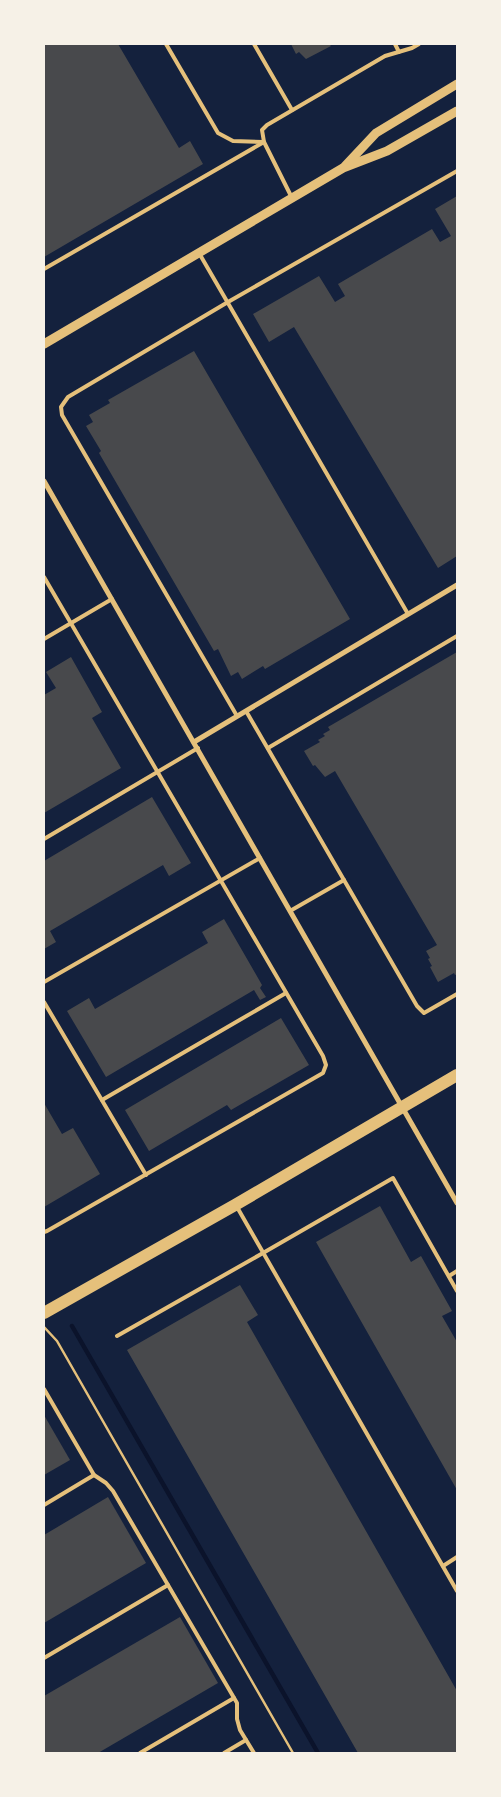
<svg xmlns="http://www.w3.org/2000/svg" width="501" height="1797" font-family="'Roboto Condensed',sans-serif">
  <style>
    .lines { fill: none; stroke-linecap: round; stroke-linejoin: round }
    .stream { stroke: #0b132b; stroke-width: 4.5 }
    .building { fill: #48494c }
    .path { stroke: #e5c07b; stroke-width: 2.5 }
    .service { stroke: #e5c07b; stroke-width: 4 }
    .minor { stroke: #e5c07b; stroke-width: 5 }
    .tertiary { stroke: #e5c07b; stroke-width: 9 }
    .primary { stroke: #e5c07b; stroke-width: 12 }
  </style>
  <rect width="100%" height="100%" fill="#14213d"/>
  <g class="lines">
    <!-- stream -->
    <polyline class="stream" points="72,1326 318,1753"/>
  </g>
  <!-- building -->
  <g class="building">
    <polygon points="44,44 118,44 179,148 190,141 203,164 44,257"/>
    <polygon points="291,44 329,44 331,46 306,59 299,52 296,54"/>
    <polygon points="457,196 457,556 438,568 294,327 269,342 253,314 319,276 335,302 345,296 338,284 432,229 440,242 451,236 435,209"/>
    <polygon points="194,351 350,619 265,669 263,666 242,679 238,672 231,676 218,649 214,651 99,453 101,451 86,426 93,422 89,415 110,403 108,400"/>
    <polygon points="457,652 457,974 455,975 454,973 438,982 430,967 432,966 428,959 430,958 426,951 437,945 335,771 325,777 315,765 313,766 304,751 320,742 318,740 325,736 323,734 330,730 328,727"/>
    <polygon points="71,657 102,712 92,718 121,768 44,813 44,695 56,688 46,672"/>
    <polygon points="152,797 191,863 169,876 163,865 50,931 56,942 44,949 44,861"/>
    <polygon points="224,919 262,985 260,988 266,997 260,1000 254,990 106,1077 67,1011 89,998 95,1009 208,943 202,932"/>
    <polygon points="281,1018 309,1065 231,1110 227,1105 149,1151 125,1110"/>
    <polygon points="44,1103 62,1134 73,1128 100,1174 44,1207"/>
    <polygon points="380,1206 411,1262 421,1256 452,1311 442,1316 457,1342 457,1490 316,1242"/>
    <polygon points="240,1285 258,1315 247,1322 457,1691 457,1753 358,1753 127,1350"/>
    <polygon points="44,1415 70,1460 44,1475"/>
    <polygon points="108,1497 146,1563 44,1623 44,1535"/>
    <polygon points="180,1617 218,1683 98,1753 44,1753 44,1696"/>
  </g>
  <g class="lines">
    <!-- path -->
    <polyline class="path" points="44,1327 57,1341 293,1753"/>
    <!-- service -->
    <g class="service">
      <polyline points="166,44 218,133 233,141 263,142"/>
      <polyline points="254,44 292,110"/>
      <polyline points="395,44 399,52"/>
      <polyline points="292,198 264,142 262,130 267,125 385,56 412,48 419,44"/>
      <polyline points="199,253 408,614"/>
      <polyline points="44,269 264,142"/>
      <polyline points="44,577 323,1056 326,1065 323,1073 47,1231 44,1232"/>
      <polyline points="44,639 112,599"/>
      <polyline points="246,711 417,1006 424,1013 457,994"/>
      <polyline points="237,716 62,415 61,407 68,397 228,302 457,171"/>
      <polyline points="268,748 457,636"/>
      <polyline points="44,839 198,748"/>
      <polyline points="290,911 344,880"/>
      <polyline points="44,982 260,858"/>
      <polyline points="44,1002 146,1175"/>
      <polyline points="102,1100 286,993"/>
      <polyline points="237,1207 457,1591"/>
      <polyline points="449,1276 457,1271"/>
      <polyline points="117,1336 263,1253 393,1178 457,1291"/>
      <polyline points="44,1389 94,1475 106,1483 113,1491 237,1703 237,1719 240,1730 254,1753"/>
      <polyline points="44,1505 94,1475"/>
      <polyline points="443,1566 457,1557"/>
      <polyline points="44,1658 168,1585"/>
      <polyline points="140,1753 234,1698"/>
      <polyline points="224,1753 246,1740"/>
    </g>
    <!-- minor -->
    <g class="minor">
      <polyline points="44,481 457,1203"/>
      <polyline points="194,742 457,585"/>
    </g>
    <!-- tertiary -->
    <g class="tertiary">
      <polyline points="345,166 376,133 457,84"/>
      <polyline points="44,344 343,168 387,151 457,111"/>
    </g>
    <!-- primary -->
    <polyline class="primary" points="44,1313 235,1205 457,1075"/>
  </g>
  <!-- border -->
  <rect width="501" height="1797" fill="none" stroke="#f6f1e7" stroke-width="90"/>
</svg>
